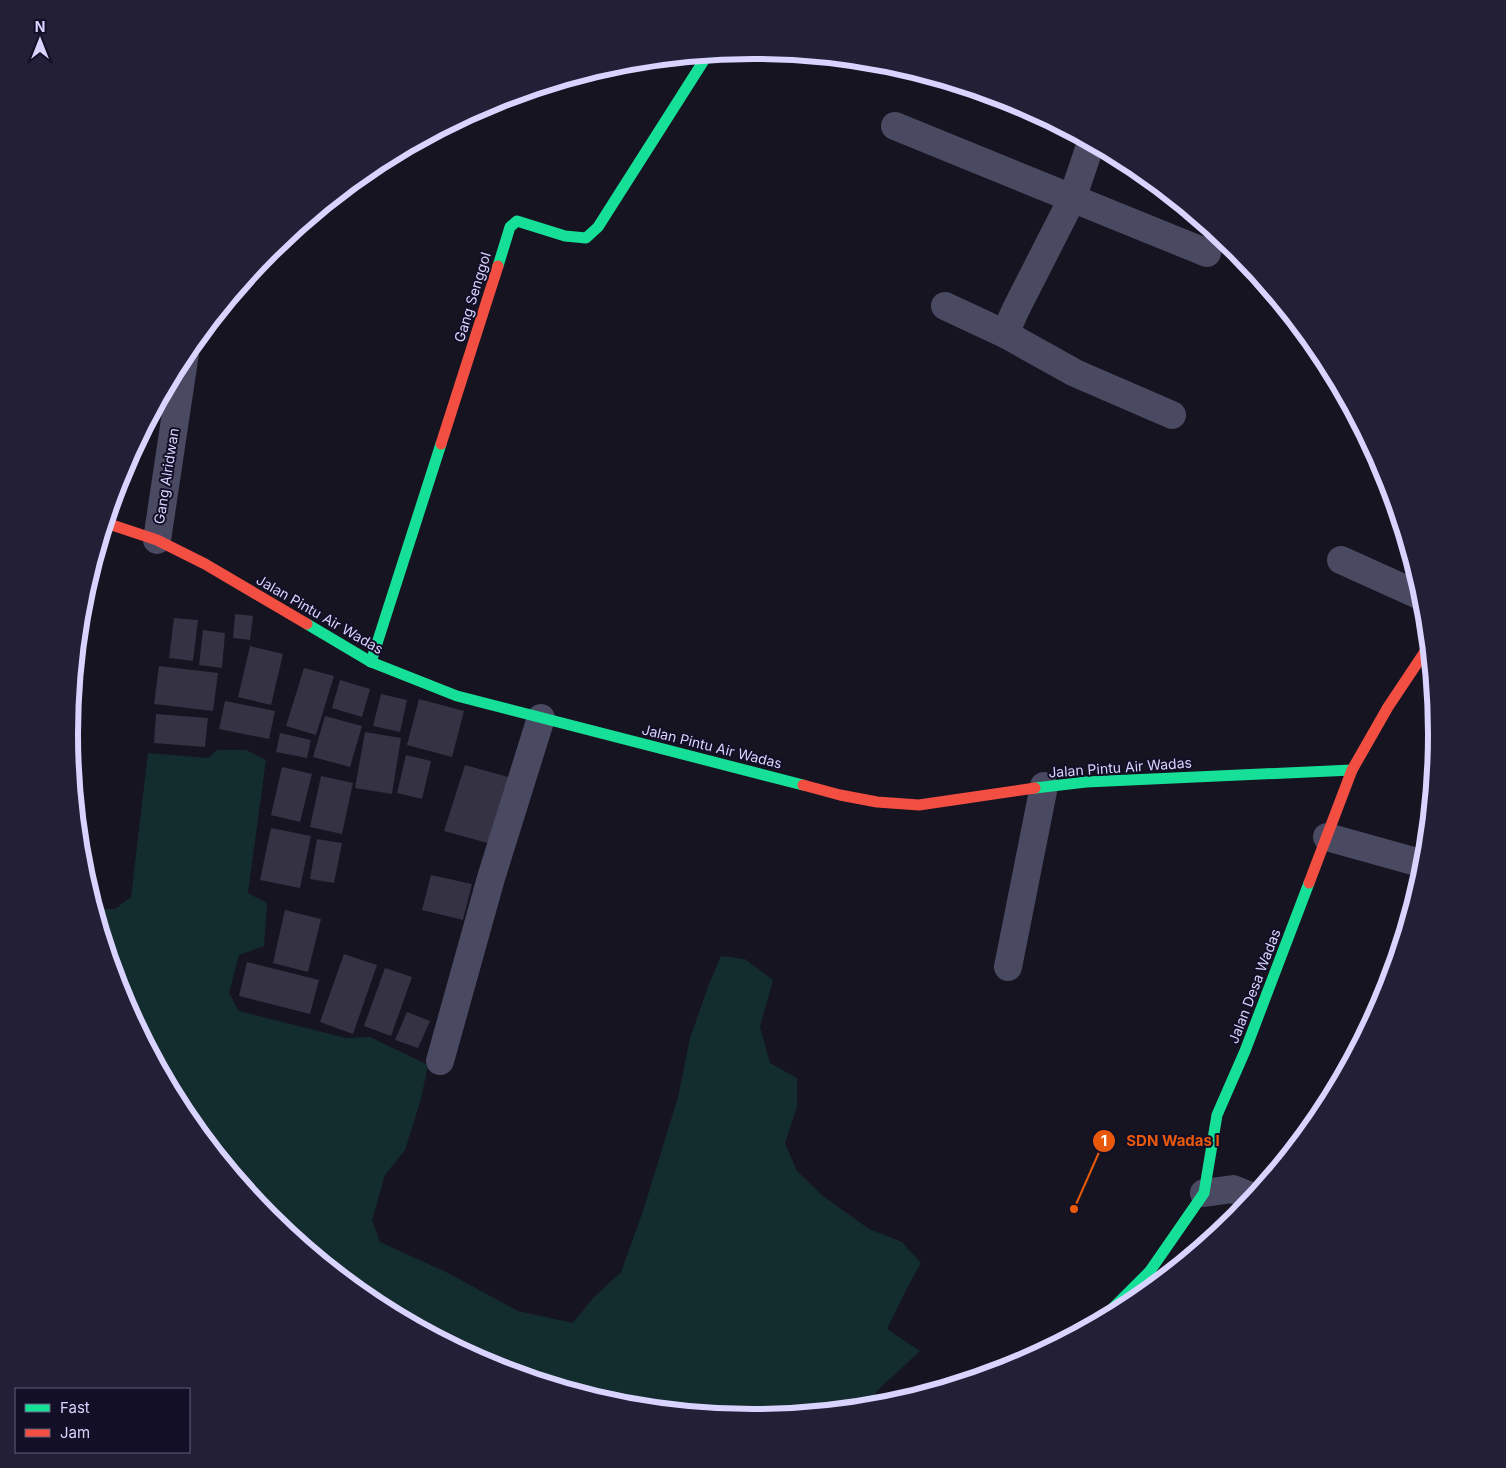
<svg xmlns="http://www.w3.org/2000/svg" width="1506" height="1468" font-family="Inter,sans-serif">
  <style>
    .green { fill: #132c2d }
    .building { fill: #343243 }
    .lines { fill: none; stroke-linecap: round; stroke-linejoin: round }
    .street { stroke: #4a4962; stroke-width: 28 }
    .fast { stroke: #16e098; stroke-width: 11 }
    .jam { stroke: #f24e42; stroke-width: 11 }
    .labels { text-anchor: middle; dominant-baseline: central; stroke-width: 4; stroke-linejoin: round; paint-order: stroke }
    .street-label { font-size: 14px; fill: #d9d4ff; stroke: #130f26 }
    .rim { fill: none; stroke: #d9d4ff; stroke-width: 6 }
    .leader { fill: none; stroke: #e8590c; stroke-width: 2 }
    .callout-dot { fill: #e8590c; stroke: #130f26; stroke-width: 2 }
    .mark-label { font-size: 15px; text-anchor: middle; font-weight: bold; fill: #fff }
    .callout-label { font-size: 15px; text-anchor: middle; font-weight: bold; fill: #e8590c; stroke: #130f26; stroke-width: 4; stroke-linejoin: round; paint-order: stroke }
  </style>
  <rect width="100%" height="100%" fill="#161421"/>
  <!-- green -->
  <polygon class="green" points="217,750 246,750 266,760 248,893 267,903 264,946 239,955 229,993 239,1011 346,1038 370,1037 428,1065 421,1099 405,1150 385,1175 372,1220 380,1242 448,1273 518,1311 573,1323 593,1298 621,1272 643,1211 678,1097 690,1038 709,984 721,956 745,959 773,980 760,1027 770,1063 797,1078 797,1107 785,1143 797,1171 823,1196 869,1229 902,1242 921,1263 908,1286 887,1329 920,1351 879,1389 865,1407 753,1418 619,1405 491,1366 373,1303 269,1217 184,1114 121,995 95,909 115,909 131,897 148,753 208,758"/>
  <!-- building -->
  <g class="building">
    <polygon points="235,614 253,616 250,640 233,638"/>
    <polygon points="174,618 198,620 193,661 169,658"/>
    <polygon points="203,630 225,633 222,668 199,665"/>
    <polygon points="250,646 283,654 271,705 238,697"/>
    <polygon points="159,666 218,673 213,711 154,704"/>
    <polygon points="304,668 334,676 316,735 286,726"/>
    <polygon points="340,680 370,689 362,717 332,708"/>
    <polygon points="381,694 407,700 400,732 373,726"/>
    <polygon points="419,699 464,711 452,757 407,745"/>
    <polygon points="225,701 275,711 269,739 219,729"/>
    <polygon points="156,714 208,718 205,747 154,743"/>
    <polygon points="325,716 362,726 350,767 313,757"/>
    <polygon points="365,732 401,738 392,794 355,788"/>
    <polygon points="280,733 311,740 307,758 276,752"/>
    <polygon points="406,755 431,761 422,799 397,793"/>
    <polygon points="465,765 512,778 491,844 444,831"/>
    <polygon points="282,767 312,774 300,822 271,815"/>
    <polygon points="321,776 353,783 342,834 310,827"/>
    <polygon points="271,828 311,836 300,888 260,880"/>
    <polygon points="317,839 342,843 334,883 310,879"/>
    <polygon points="431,875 472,884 463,920 422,910"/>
    <polygon points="285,910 321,919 308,972 273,963"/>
    <polygon points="344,954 377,965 353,1034 320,1022"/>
    <polygon points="247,962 319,980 310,1014 239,996"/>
    <polygon points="385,968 412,977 391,1036 364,1026"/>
    <polygon points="407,1012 430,1021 418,1048 395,1040"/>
  </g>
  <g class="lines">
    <!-- street -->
    <g class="street">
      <path d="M895 126C1000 168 1103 211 1207 253"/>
      <polyline points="1091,143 1072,199 1015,311 1005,334 1075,373 1172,415"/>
      <polyline points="945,306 1005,334"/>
      <polyline points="157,540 185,353"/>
      <polyline points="1341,560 1423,597"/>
      <polyline points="1327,837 1424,864"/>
      <polyline points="1008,967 1044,786"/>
      <polyline points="440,1061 491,878 541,718"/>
      <polyline points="1204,1193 1233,1189 1253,1197"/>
    </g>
    <!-- fast -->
    <g class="fast">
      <polyline points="498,266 510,227 517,221 565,236 586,238 598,227 708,54"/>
      <polyline points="307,624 371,662 457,696 803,785"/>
      <polyline points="371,662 441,444"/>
      <polyline points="1035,788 1086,782 1352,770"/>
      <polyline points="1096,1322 1111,1310 1150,1271 1204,1193 1217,1115 1245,1051 1309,883"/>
    </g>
    <!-- jam -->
    <g class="jam">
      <polyline points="441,444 498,266"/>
      <polyline points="106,523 157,540 205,564 307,624"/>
      <polyline points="803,785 840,795 877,802 919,805 1035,788"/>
      <polyline points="1309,883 1352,770 1388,707 1428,647"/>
    </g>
  </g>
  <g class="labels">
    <!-- street labels -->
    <g class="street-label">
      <text transform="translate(472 297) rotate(-73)">Gang Senggol</text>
      <text transform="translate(166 476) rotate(-81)">Gang Alridwan</text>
      <text transform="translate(320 614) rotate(30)">Jalan Pintu Air Wadas</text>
      <text transform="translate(712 746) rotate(14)">Jalan Pintu Air Wadas</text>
      <text transform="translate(1120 767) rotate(-4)">Jalan Pintu Air Wadas</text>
      <text transform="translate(1254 986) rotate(-69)">Jalan Desa Wadas</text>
    </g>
  </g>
  <!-- crop -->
  <path d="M0 0H1506V1468H0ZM78 734a675 675 0 1 1 1350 0a675 675 0 1 1-1350 0Z" fill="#231f37" fill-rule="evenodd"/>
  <path class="rim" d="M78 734a675 675 0 1 1 1350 0a675 675 0 1 1-1350 0Z"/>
  <!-- callouts -->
  <path class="leader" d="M1074 1209L1104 1141"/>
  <g class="callout-dot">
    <circle cx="1074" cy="1209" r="5"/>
    <circle cx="1104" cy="1141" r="12"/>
  </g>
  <g class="mark-label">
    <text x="1104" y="1146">1</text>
  </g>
  <g class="callout-label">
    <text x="1173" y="1146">SDN Wadas I</text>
  </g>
  <!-- legend -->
  <rect x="15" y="1388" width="175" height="65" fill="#130f26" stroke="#625e7d"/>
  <rect x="25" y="1404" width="25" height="8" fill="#16e098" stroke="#625e7d"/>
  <text x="60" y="1413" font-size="15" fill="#d9d4ff">Fast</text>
  <rect x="25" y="1429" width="25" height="8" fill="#f24e42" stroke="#625e7d"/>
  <text x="60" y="1438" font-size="15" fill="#d9d4ff">Jam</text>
  <!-- north arrow -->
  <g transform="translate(40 40)" stroke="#130f26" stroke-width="4" paint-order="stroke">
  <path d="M0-4L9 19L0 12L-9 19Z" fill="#d9d4ff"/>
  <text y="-8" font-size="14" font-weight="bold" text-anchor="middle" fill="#d9d4ff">N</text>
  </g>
</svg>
